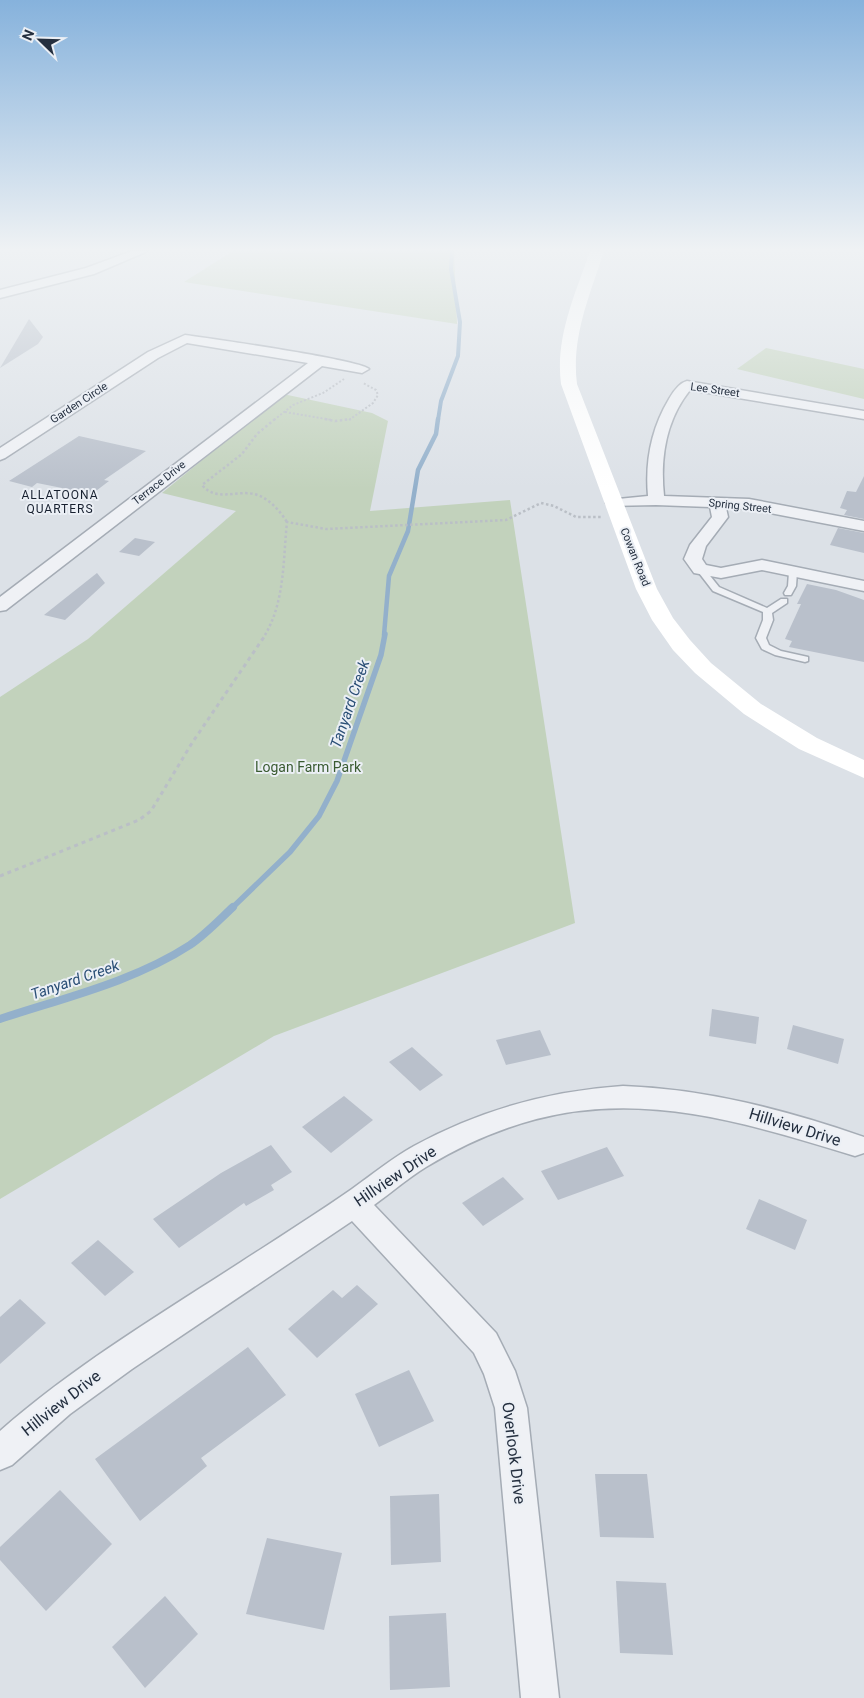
<svg xmlns="http://www.w3.org/2000/svg" width="864" height="1698" font-family="Roboto,sans-serif">
  <style>
    .green { fill: #c2d2bc }
    .lines { fill: none; stroke-linecap: round; stroke-linejoin: round }
    .stream-far3 { stroke: #93b0cb; stroke-width: 4 }
    .stream-far2 { stroke: #93b0cb; stroke-width: 4.5 }
    .stream-far1 { stroke: #93b0cb; stroke-width: 5.5 }
    .stream { stroke: #93b0cb; stroke-width: 8 }
    .building { fill: #b9c0cb }
    .lane-casing { stroke: #a5acb5; stroke-width: 3 }
    .street-casing { stroke: #a5acb5; stroke-width: 3 }
    .path-far2 { stroke: #babfc6; stroke-width: 2; stroke-dasharray: 2 2; stroke-linecap: butt }
    .path-far1 { stroke: #babfc6; stroke-width: 2.5; stroke-dasharray: 2.5 2.5; stroke-linecap: butt }
    .path { stroke: #babfc6; stroke-width: 3; stroke-dasharray: 4 4; stroke-linecap: butt }
    .lane { fill: #eff1f5; fill-rule: evenodd }
    .street { fill: #eff1f5; fill-rule: evenodd }
    .secondary { fill: #fff; fill-rule: evenodd }
    .labels { text-anchor: middle; dominant-baseline: central; stroke-width: 4; stroke-linejoin: round; paint-order: stroke }
    .far-street-label { font-size: 11px; fill: #242f3f; stroke: #ebeff5 }
    .far-neighbourhood-label { font-size: 12px; letter-spacing: 1px; fill: #17202f; stroke: #ebeff5 }
    .park-label { font-size: 14px; fill: #3a5b31; stroke: #ebeff5 }
    .water-label { font-size: 15px; font-style: italic; fill: #2b4f76; stroke: #ebeff5 }
    .near-street-label { font-size: 16px; fill: #242f3f; stroke: #ebeff5 }
  </style>
  <rect width="100%" height="100%" fill="#dce1e7"/>
  <!-- green -->
  <g class="green">
    <polygon points="233,251 454,251 457,324 184,282"/>
    <polygon points="766,348 864,369 864,399 737,369"/>
    <polygon points="283,394 372,413 388,421 370,511 510,500 575,923 274,1036 0,1199 0,697 88,639 236,511 162,493"/>
  </g>
  <g class="lines">
    <!-- stream-far3 -->
    <polyline class="stream-far3" points="438,420 441,401 458,356 460,322 451,269 452,251"/>
    <!-- stream-far2 -->
    <polyline class="stream-far2" points="384,635 389,576 408,531 418,470 436,434 438,419"/>
    <!-- stream-far1 -->
    <polyline class="stream-far1" points="232,908 290,852 319,816 337,781 381,655 385,634"/>
    <!-- stream -->
    <path class="stream" d="M0 1019C63 998 133 982 190 945 206 934 219 920 233 907"/>
  </g>
  <!-- building -->
  <g class="building">
    <polygon points="29,319 43,337 38,344 0,368"/>
    <polygon points="79,436 146,451 104,480 109,481 92,494 37,483 32,487 9,481"/>
    <polygon points="864,476 864,519 844,515 847,510 840,508 847,491 856,492"/>
    <polygon points="838,528 864,533 864,553 830,545"/>
    <polygon points="135,538 155,542 139,556 119,552"/>
    <polygon points="97,573 105,583 65,620 44,615"/>
    <polygon points="807,584 836,590 864,600 864,662 789,647 792,641 785,639 801,604 797,604"/>
    <polygon points="712,1009 759,1017 756,1044 709,1036"/>
    <polygon points="793,1025 844,1039 838,1064 787,1049"/>
    <polygon points="540,1030 551,1055 506,1065 496,1040"/>
    <polygon points="412,1047 443,1075 420,1091 389,1062"/>
    <polygon points="344,1096 373,1120 331,1153 302,1127"/>
    <polygon points="271,1145 292,1172 271,1185 274,1190 246,1206 244,1203 179,1248 153,1219 221,1173"/>
    <polygon points="607,1147 624,1176 558,1200 541,1171"/>
    <polygon points="503,1177 524,1199 483,1226 462,1203"/>
    <polygon points="759,1199 807,1220 795,1250 746,1229"/>
    <polygon points="98,1240 134,1272 105,1296 71,1263"/>
    <polygon points="357,1285 378,1304 317,1358 288,1329 333,1290 342,1298"/>
    <polygon points="20,1299 46,1323 0,1364 0,1317"/>
    <polygon points="248,1347 286,1395 201,1458 207,1466 140,1521 95,1459"/>
    <polygon points="409,1370 434,1421 379,1447 355,1394"/>
    <polygon points="595,1474 647,1474 654,1538 600,1537"/>
    <polygon points="60,1490 112,1544 46,1611 0,1560 0,1547"/>
    <polygon points="439,1494 441,1562 391,1565 390,1496"/>
    <polygon points="267,1538 342,1553 324,1630 246,1614"/>
    <polygon points="616,1581 666,1583 673,1655 620,1653"/>
    <polygon points="165,1596 198,1634 145,1688 112,1647"/>
    <polygon points="446,1613 450,1687 390,1690 389,1616"/>
  </g>
  <g class="lines">
    <defs>
      <g id="lane">
        <polygon points="700,566 703,567 719,587 767,608 781,599 787,599 787,603 772,613 773,620 766,638 769,645 781,651 808,657 808,661 805,662 775,655 762,649 756,638 763,620 763,612 713,591 696,569"/>
        <polygon points="793,569 797,572 796,586 791,595 785,595 784,593 788,586 789,572"/>
      </g>
      <g id="street">
        <polygon points="132,251 148,251 94,274 0,298 0,290 86,268"/>
        <path d="M185 335C207 338 362 360 369 369L362 373 322 366 6 610 0 611V597L308 363 187 343 158 358 5 458 0 460V448L148 352Z"/>
        <path d="M687 381 864 411V419L690 390C666 420 660 458 664 496L749 499 864 521V531L749 509 726 508 728 517 706 546 702 559 706 565 721 568 762 560 864 581V591L762 570 721 578 694 573 684 559 690 545 712 517 710 507 656 505 608 506 606 503 608 500 648 496C645 462 651 429 669 399 673 392 679 383 687 381Z"/>
        <path d="M623 1086C706 1089 786 1110 864 1137V1153L855 1156C697 1107 578 1075 426 1167 408 1178 392 1192 374 1205L496 1333 515 1371 527 1408 559 1698H521L495 1408 484 1374 474 1353 352 1221 132 1369 70 1414 12 1465 0 1470V1431C74 1366 159 1315 241 1262 278 1238 316 1214 352 1189 373 1174 392 1158 414 1146 480 1110 549 1091 623 1086Z"/>
      </g>
    </defs>
    <!-- lane casing -->
    <use href="#lane" class="lane-casing"/>
    <!-- street casing -->
    <use href="#street" class="street-casing"/>
    <!-- path-far2 -->
    <g class="path-far2">
      <polyline points="285,412 332,420"/>
      <polyline points="274,420 293,405 323,393 344,379"/>
      <polyline points="349,420 373,403 378,395 376,390 363,383"/>
    </g>
    <!-- path-far1 -->
    <g class="path-far1">
      <path d="M275 419 257 434 242 454 202 485C216 502 236 490 254 494 268 497 280 511 287 522"/>
      <polyline points="325,419 335,421 351,419"/>
      <path d="M265 635C285 601 283 560 287 522L326 529 506 520 541 503 554 506 576 517H601"/>
    </g>
    <!-- path -->
    <polyline class="path" points="0,876 139,820 151,811 192,743 266,634"/>
    <!-- lane -->
    <use href="#lane" class="lane"/>
    <!-- street -->
    <use href="#street" class="street"/>
    <!-- secondary -->
    <path class="secondary" d="M590 251H604C590 295 571 337 577 384L657 589 673 618 690 640 711 663 761 704 817 738 864 760V778L799 749 744 714 695 673 673 650 652 620 636 589 561 384C555 337 575 295 590 251Z"/>
  </g>
  <!-- sky -->
  <linearGradient id="sky" x2="0" y2="1"><stop stop-color="#86b2dc"/><stop offset="0.51" stop-color="#eff2f4"/><stop offset="1" stop-color="#eff2f4" stop-opacity="0"/></linearGradient>
  <rect width="864" height="489" fill="url(#sky)"/>
  <g class="labels">
    <!-- far-street labels -->
    <g class="far-street-label">
      <text transform="translate(715 390) rotate(8)">Lee Street</text>
      <text transform="translate(79 403) rotate(-33)">Garden Circle</text>
      <text transform="translate(159 483) rotate(-38)">Terrace Drive</text>
      <text transform="translate(740 506) rotate(6)">Spring Street</text>
      <text transform="translate(635 557) rotate(68)">Cowan Road</text>
    </g>
    <!-- far-neighbourhood labels -->
    <g class="far-neighbourhood-label">
      <text x="60" y="495">ALLATOONA<tspan x="60" dy="14">QUARTERS</tspan></text>
    </g>
    <!-- park labels -->
    <g class="park-label">
      <text x="308" y="767">Logan Farm Park</text>
    </g>
    <!-- water labels -->
    <g class="water-label">
      <text transform="translate(350 704) rotate(-71)">Tanyard Creek</text>
      <text transform="translate(75 980) rotate(-19)">Tanyard Creek</text>
    </g>
    <!-- near-street labels -->
    <g class="near-street-label">
      <text transform="translate(795 1127) rotate(17)">Hillview Drive</text>
      <text transform="translate(395 1176) rotate(-34)">Hillview Drive</text>
      <text transform="translate(61 1403) rotate(-38)">Hillview Drive</text>
      <text transform="translate(514 1453) rotate(83)">Overlook Drive</text>
    </g>
  </g>
  <!-- north arrow -->
  <g transform="translate(40 40) rotate(293)" stroke="#ebeff5" stroke-width="4" paint-order="stroke">
  <path d="M0-4L9 19L0 12L-9 19Z" fill="#242f3f"/>
  <text y="-8" font-size="14" font-weight="bold" text-anchor="middle" fill="#242f3f">N</text>
  </g>
</svg>
